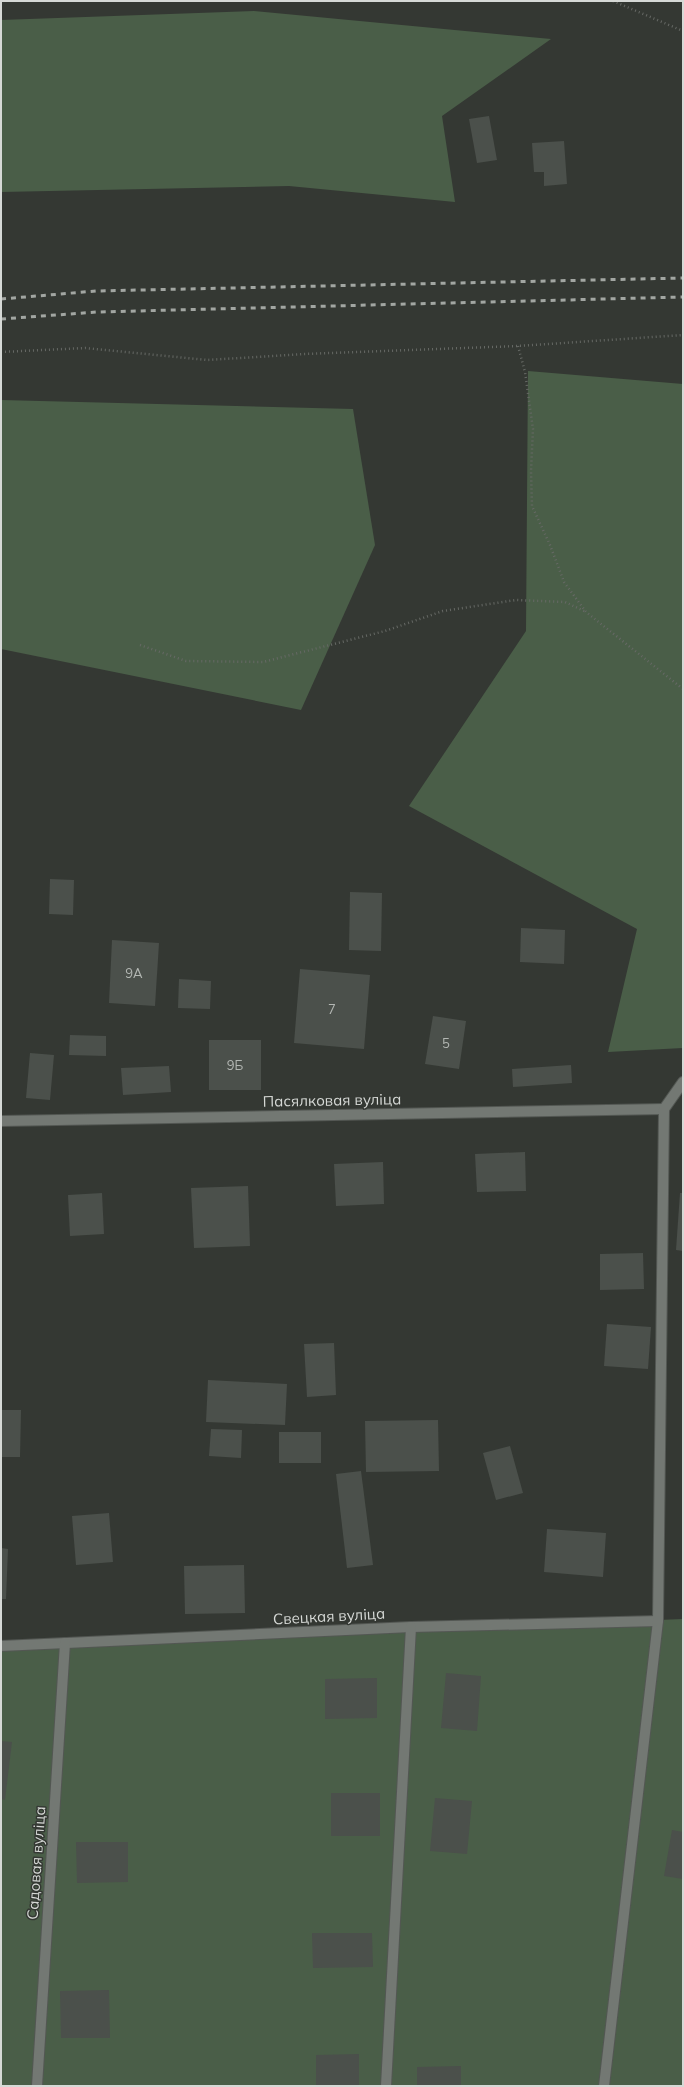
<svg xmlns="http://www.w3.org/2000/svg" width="684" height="2087" font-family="Mulish,sans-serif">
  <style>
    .green { fill: #4a5e48 }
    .building { fill: #4b504b }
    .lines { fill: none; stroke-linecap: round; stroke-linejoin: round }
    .minor-casing { stroke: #535753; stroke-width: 12 }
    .path { stroke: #666965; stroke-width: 2.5; stroke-dasharray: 1 3; stroke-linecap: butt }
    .minor { stroke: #737873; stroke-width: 10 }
    .rail { stroke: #a2a6a2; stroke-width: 3; stroke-dasharray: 5 5; stroke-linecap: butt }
    .labels { text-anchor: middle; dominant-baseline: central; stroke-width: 3; stroke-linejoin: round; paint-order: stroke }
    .number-label { font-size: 13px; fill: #b3b7b3 }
    .street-label { font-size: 15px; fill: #d6d9d6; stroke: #343833 }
  </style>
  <rect width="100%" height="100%" fill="#343833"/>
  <!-- green -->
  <g class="green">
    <polygon points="254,11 551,39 442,116 455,202 289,186 1,192 1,20"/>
    <polygon points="528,371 683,384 683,1048 608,1052 637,929 409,806 526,631"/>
    <polygon points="1,400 353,409 375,545 301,710 1,649"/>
    <polygon points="683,1619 683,2086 1,2086 1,1646"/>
  </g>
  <!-- building -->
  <g class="building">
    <polygon points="489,116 497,160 477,163 469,119"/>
    <polygon points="564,141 567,184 544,186 544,172 534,172 532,143"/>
    <polygon points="50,879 74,880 73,915 49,914"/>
    <polygon points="350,892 382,893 381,951 349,950"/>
    <polygon points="521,928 565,930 564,964 520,962"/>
    <polygon points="112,940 159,943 155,1006 109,1003"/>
    <polygon points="300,969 370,975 364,1049 294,1043"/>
    <polygon points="179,979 211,981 210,1009 178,1008"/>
    <polygon points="433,1016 466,1021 459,1069 425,1064"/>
    <polygon points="70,1035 106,1036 106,1056 69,1055"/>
    <rect x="209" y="1040" width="52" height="50"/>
    <polygon points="30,1053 54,1055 50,1100 26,1098"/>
    <polygon points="571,1065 572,1083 513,1087 512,1069"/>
    <polygon points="169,1066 171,1092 123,1095 121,1068"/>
    <polygon points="525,1152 526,1191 477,1192 475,1154"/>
    <polygon points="383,1162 384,1204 336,1206 334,1164"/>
    <polygon points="248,1186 250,1246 194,1248 191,1188"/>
    <polygon points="102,1193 104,1234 70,1236 68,1195"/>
    <polygon points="680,1193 683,1193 683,1251 676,1250"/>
    <polygon points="643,1253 644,1289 600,1290 600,1254"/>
    <polygon points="607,1324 651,1327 648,1369 604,1366"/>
    <polygon points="334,1343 336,1395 307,1397 304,1344"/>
    <polygon points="208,1380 287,1384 285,1425 206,1422"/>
    <polygon points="1,1410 21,1410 20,1457 1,1457"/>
    <polygon points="438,1420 439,1471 366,1472 365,1421"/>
    <polygon points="211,1429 242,1430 241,1458 209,1456"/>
    <rect x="279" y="1432" width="42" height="31"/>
    <polygon points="510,1446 523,1493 496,1500 483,1453"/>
    <polygon points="361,1471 373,1565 347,1568 336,1474"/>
    <polygon points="109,1513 113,1562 76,1565 72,1516"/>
    <polygon points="547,1529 606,1533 603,1577 544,1572"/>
    <polygon points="1,1548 8,1549 6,1599 1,1599"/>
    <polygon points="244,1565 245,1613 185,1614 184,1566"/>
    <polygon points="446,1673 481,1676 477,1731 441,1728"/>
    <polygon points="377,1678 377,1718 325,1719 325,1679"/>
    <polygon points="1,1741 12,1742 5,1800 1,1799"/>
    <rect x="331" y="1793" width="49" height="43"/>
    <polygon points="435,1798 472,1801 467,1854 430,1851"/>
    <polygon points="672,1830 683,1832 683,1879 664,1876"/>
    <polygon points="76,1842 128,1842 128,1882 77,1883"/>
    <polygon points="312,1933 372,1933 373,1967 313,1968"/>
    <polygon points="109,1990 110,2038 61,2038 60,1991"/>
    <polygon points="359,2054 359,2086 316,2086 316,2055"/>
    <polygon points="461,2066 461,2086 417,2086 417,2067"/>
  </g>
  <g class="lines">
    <defs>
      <g id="minor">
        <polyline points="1,1121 664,1109"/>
        <polyline points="1,1646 411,1627 658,1621"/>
        <polyline points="37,2086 65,1643"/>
        <polyline points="386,2086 411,1627"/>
        <polyline points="604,2086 658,1621 664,1109 683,1082"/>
      </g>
    </defs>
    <!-- minor casing -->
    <use href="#minor" class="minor-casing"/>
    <!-- path -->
    <g class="path">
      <polyline points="613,1 683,31"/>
      <polyline points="518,346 525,372 533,429 531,471 532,506 550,545 564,582 586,612 683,689"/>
      <polyline points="1,352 85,348 207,360 304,354 518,346 683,335"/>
      <polyline points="140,645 186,661 263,662 385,631 443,611 516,600 565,602 586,612"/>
    </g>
    <!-- minor -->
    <use href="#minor" class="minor"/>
    <!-- rail -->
    <g class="rail">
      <polyline points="1,299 96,291 683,278"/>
      <polyline points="1,319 97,312 683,297"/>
    </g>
  </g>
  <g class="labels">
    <!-- number labels -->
    <g class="number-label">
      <text x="134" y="973">9А</text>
      <text x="332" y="1009">7</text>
      <text x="446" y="1043">5</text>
      <text x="235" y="1065">9Б</text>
    </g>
    <!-- street labels -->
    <g class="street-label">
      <text transform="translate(332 1100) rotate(-1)">Пасялковая вуліца</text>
      <text transform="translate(329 1616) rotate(-3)">Свецкая вуліца</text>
      <text transform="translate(36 1863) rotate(-86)">Садовая вуліца</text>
    </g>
  </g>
  <!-- border -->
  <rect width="684" height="2087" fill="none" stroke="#d6d9d6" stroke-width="4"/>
</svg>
